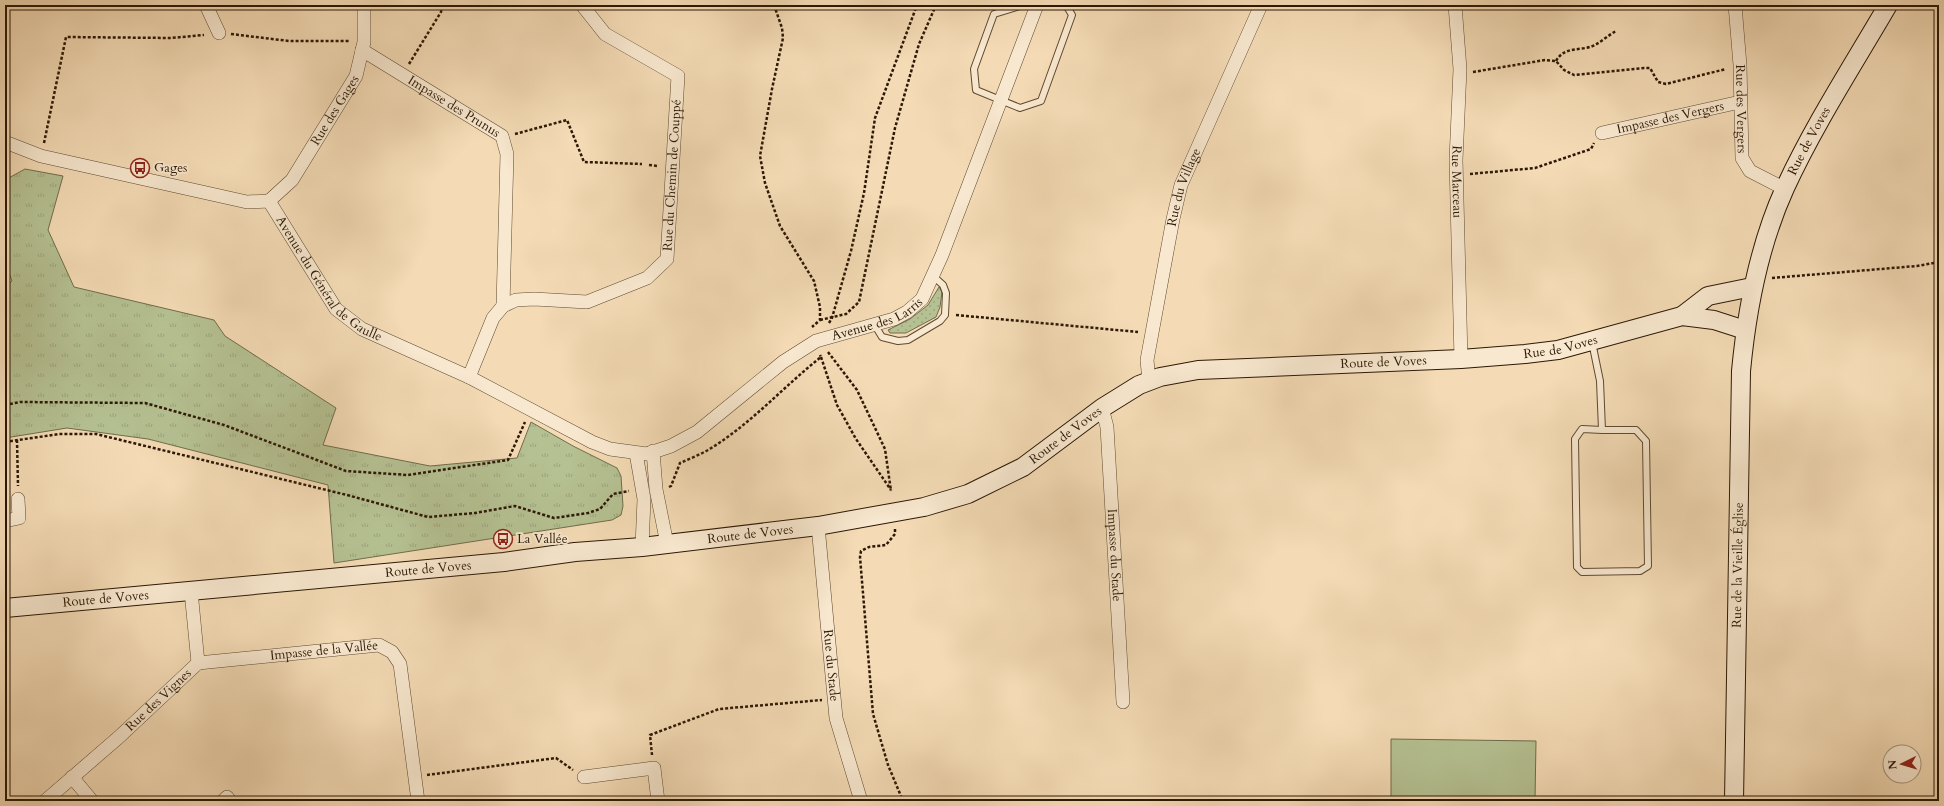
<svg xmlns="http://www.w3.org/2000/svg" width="1944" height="806" font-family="Cardo,serif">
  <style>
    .grass { fill: url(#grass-tufts); stroke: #706c4c }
    .park { fill: url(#park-dots); stroke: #706c4c }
    .pitch { fill: #b5c192; stroke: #706c4c }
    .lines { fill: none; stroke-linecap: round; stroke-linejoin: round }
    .lane-casing { stroke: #5e4931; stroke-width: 8 }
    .street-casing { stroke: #5e4931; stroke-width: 14 }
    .secondary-casing { stroke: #2c1805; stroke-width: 20 }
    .path { stroke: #2c1805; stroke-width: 2.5; stroke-dasharray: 3 2; stroke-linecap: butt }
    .lane { stroke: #f8e8cf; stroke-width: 6 }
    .street { stroke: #f8e8cf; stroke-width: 13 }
    .secondary { stroke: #f8e8cf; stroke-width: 18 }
    .labels { text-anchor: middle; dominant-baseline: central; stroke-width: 3.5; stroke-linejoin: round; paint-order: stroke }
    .street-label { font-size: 13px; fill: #2c1805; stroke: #f8e8cf }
    .poi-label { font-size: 13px; fill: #2c1805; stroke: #f8e8cf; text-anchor: start }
  </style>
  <defs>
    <pattern id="grass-tufts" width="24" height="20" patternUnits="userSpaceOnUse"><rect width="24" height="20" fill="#b5c192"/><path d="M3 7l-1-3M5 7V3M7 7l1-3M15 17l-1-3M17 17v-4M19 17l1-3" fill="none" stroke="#9ca57c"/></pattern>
    <pattern id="park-dots" width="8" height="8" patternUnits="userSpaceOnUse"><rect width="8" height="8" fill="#b5c192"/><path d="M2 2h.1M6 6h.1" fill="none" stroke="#9ca57c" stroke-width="1.8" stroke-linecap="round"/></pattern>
  </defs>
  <rect width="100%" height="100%" fill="#f4dbb5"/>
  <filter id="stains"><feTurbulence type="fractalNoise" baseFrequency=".005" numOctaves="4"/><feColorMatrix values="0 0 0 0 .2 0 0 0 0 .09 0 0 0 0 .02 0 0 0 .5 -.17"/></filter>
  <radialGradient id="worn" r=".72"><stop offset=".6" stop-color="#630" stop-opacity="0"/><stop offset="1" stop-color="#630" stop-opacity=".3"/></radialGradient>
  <!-- grass -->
  <polygon class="grass" points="25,169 63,176 48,230 74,287 214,320 225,336 336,408 323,445 430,466 517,458 531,422 573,446 617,468 621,476 623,506 621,515 612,520 334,563 328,485 148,439 67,428 5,438 5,287 12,281 5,262 5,180"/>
  <!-- park -->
  <polygon class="park" points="939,287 942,292 940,307 936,317 906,333 890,333 888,330 910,319 928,305"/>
  <!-- pitch -->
  <polygon class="pitch" points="1391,739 1536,741 1535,801 1391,801"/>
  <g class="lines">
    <defs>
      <g id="lane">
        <polyline points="1023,5 994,14 974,69 976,90 1020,108 1041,101 1072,15 1066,5"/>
        <polyline points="874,324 882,337 898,341 908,340 940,321 945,315 946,293 943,285 933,276"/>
        <polyline points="1592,342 1600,381 1602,430 1582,429 1575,439 1577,567 1582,572 1640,571 1648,566 1646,441 1636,430 1602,430"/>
      </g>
      <g id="street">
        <polyline points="206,5 219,33"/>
        <path id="s1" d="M1455 5 1460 69 1456 160 1461 359"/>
        <path id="s2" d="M1735 5 1740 65 1742 158 1750 171 1785 189"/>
        <path id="s3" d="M362 50 502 136 507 154 503 306"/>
        <path id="s4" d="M1602 133 1740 102"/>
        <polyline points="5,142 41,156 247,202 269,201"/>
        <path id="s5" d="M269 201 336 309 362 329 469 377 592 442 610 449 647 454 671 446 697 432 783 362 816 341 894 319 907 312 922 299 942 255 1037 5"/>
        <path id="s6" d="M269 201 292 180 356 76 364 42V5"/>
        <path id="s7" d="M469 377 493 318 503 306 516 300 534 299 587 302 647 278 667 259 678 76 605 34 582 5"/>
        <path id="s8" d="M1149 381 1147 360 1173 219 1181 185 1261 5"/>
        <path id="s9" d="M1102 408 1107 427 1123 702"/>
        <polyline points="653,451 656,489 667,544"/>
        <polyline points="636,453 644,499 642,547"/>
        <polyline points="5,521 19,518 18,499"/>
        <path id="s10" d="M818 526 836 718 861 801"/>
        <path id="s11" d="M191 591 198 663 379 645 392 652 400 664 418 801"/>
        <polyline points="72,777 92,801"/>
        <polyline points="584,777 654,768 658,801"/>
        <path id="s12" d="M45 801 119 737 198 663"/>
        <polyline points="223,801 227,797 230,801"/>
      </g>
      <g id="secondary">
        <polyline points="1682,316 1708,296 1752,287"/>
        <path id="s13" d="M5 608 504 562 575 552 642 547 818 526 924 507 968 494 1023 467 1102 408 1139 385 1160 377 1198 370 1461 359 1525 354 1558 350 1682 316 1714 320 1745 330"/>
        <path id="s14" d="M1734 801 1741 371C1747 308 1759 245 1785 188 1814 125 1853 65 1888 5"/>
      </g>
    </defs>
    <!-- lane casing -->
    <use href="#lane" class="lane-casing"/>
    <!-- street casing -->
    <use href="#street" class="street-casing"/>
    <!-- secondary casing -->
    <use href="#secondary" class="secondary-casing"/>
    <!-- path -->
    <g class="path">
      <polyline points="774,5 782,28 783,38 772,89 760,156 765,183 780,226 814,281 820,307 820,320 812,327"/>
      <polyline points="231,34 289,41 350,41"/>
      <path d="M1556 61C1565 45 1581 52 1595 45 1602 41 1609 35 1616 31"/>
      <polyline points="409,64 441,12 442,5"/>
      <polyline points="1473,72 1545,60 1556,61 1564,70 1574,75 1644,68 1650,68 1658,82 1666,84 1726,69"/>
      <polyline points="515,134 567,120 584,162 642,164"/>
      <polyline points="44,143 66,37 171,38 204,35"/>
      <polyline points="649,165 658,166"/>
      <polyline points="1470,174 1535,168 1591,149 1594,143"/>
      <polyline points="1772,278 1917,266 1939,262"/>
      <polyline points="956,315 1138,332"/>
      <polyline points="820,320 846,314 859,302 895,128 919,44 936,5"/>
      <polyline points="829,323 832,318 851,251 864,193 875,118 917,5"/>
      <polyline points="828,352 857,390 885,449 891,491"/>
      <polyline points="821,357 837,405 856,439 891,490"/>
      <polyline points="5,405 20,402 145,403 224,425 346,471 408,475 508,460 525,422"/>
      <polyline points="17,440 18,486"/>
      <polyline points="5,442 59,434 96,434 347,495 428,517 475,513 515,506 554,518 588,513 600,509 613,494 629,491"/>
      <path d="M669 487 671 486 680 463C689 459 699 455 708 450 750 425 783 387 821 357L820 355"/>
      <polyline points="895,529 895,534 886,545 869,547 861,551 860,557 873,714 888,765 903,801"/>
      <polyline points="652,755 650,735 719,709 822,700"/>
      <polyline points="427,775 556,758 573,770"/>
    </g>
    <!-- lane -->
    <use href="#lane" class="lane"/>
    <!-- street -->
    <use href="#street" class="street"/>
    <!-- secondary -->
    <use href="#secondary" class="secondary"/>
  </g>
  <!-- icons -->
  <defs>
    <symbol id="bus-ring" viewBox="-11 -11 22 22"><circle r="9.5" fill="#f8e8cf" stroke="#8f2418" stroke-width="1.5"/><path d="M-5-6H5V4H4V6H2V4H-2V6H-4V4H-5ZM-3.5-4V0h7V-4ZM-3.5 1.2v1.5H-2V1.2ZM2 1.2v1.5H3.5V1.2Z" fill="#8f2418"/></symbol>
  </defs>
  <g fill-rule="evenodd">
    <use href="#bus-ring" x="129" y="157" width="22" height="22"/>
    <use href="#bus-ring" x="492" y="528" width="22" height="22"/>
  </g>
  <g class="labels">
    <!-- street labels -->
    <g class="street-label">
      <text stroke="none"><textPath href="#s3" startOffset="108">Impasse des Prunus</textPath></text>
      <text stroke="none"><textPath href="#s2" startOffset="104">Rue des Vergers</textPath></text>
      <text stroke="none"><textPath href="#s6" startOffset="113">Rue des Gages</textPath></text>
      <text stroke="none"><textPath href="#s4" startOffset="70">Impasse des Vergers</textPath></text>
      <text stroke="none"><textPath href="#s14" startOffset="672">Rue de Voves</textPath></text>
      <text stroke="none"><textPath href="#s7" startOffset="341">Rue du Chemin de Couppé</textPath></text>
      <text stroke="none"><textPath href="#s1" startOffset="177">Rue Marceau</textPath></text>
      <text stroke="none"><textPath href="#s8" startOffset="198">Rue du Village</textPath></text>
      <text stroke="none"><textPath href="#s5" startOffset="100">Avenue du Général de Gaulle</textPath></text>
      <text stroke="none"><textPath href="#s5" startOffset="743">Avenue des Larris</textPath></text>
      <text stroke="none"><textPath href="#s13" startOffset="1599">Rue de Voves</textPath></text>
      <text stroke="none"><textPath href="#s13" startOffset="1421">Route de Voves</textPath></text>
      <text stroke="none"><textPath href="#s13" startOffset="1085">Route de Voves</textPath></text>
      <text stroke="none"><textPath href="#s13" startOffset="749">Route de Voves</textPath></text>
      <text stroke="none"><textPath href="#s9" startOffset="148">Impasse du Stade</textPath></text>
      <text stroke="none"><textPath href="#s14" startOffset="236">Rue de la Vieille Église</textPath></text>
      <text stroke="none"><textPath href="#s13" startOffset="425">Route de Voves</textPath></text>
      <text stroke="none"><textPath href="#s13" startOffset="101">Route de Voves</textPath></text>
      <text stroke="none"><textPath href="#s11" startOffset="199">Impasse de la Vallée</textPath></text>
      <text stroke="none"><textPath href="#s10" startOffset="140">Rue du Stade</textPath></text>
      <text stroke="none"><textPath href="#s12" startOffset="152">Rue des Vignes</textPath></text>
    </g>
    <!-- poi labels -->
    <g class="poi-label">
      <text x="154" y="168">Gages</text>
      <text x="517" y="539">La Vallée</text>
    </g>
  </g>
  <!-- margin -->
  <rect width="1944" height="806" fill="none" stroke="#f4dbb5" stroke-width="20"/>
  <rect x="6" y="6" width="1932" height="794" fill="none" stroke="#2c1805" stroke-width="2"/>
  <rect x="10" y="10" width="1924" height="786" fill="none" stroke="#2c1805"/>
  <!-- north arrow -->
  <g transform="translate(1902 764) rotate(265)"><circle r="19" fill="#f8e8cf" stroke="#a6957e"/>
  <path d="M0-3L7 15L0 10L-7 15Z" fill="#8f2418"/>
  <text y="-6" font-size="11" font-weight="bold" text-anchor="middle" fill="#2c1805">N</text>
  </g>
  <rect width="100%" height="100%" filter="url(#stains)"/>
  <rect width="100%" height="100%" fill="url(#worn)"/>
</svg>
